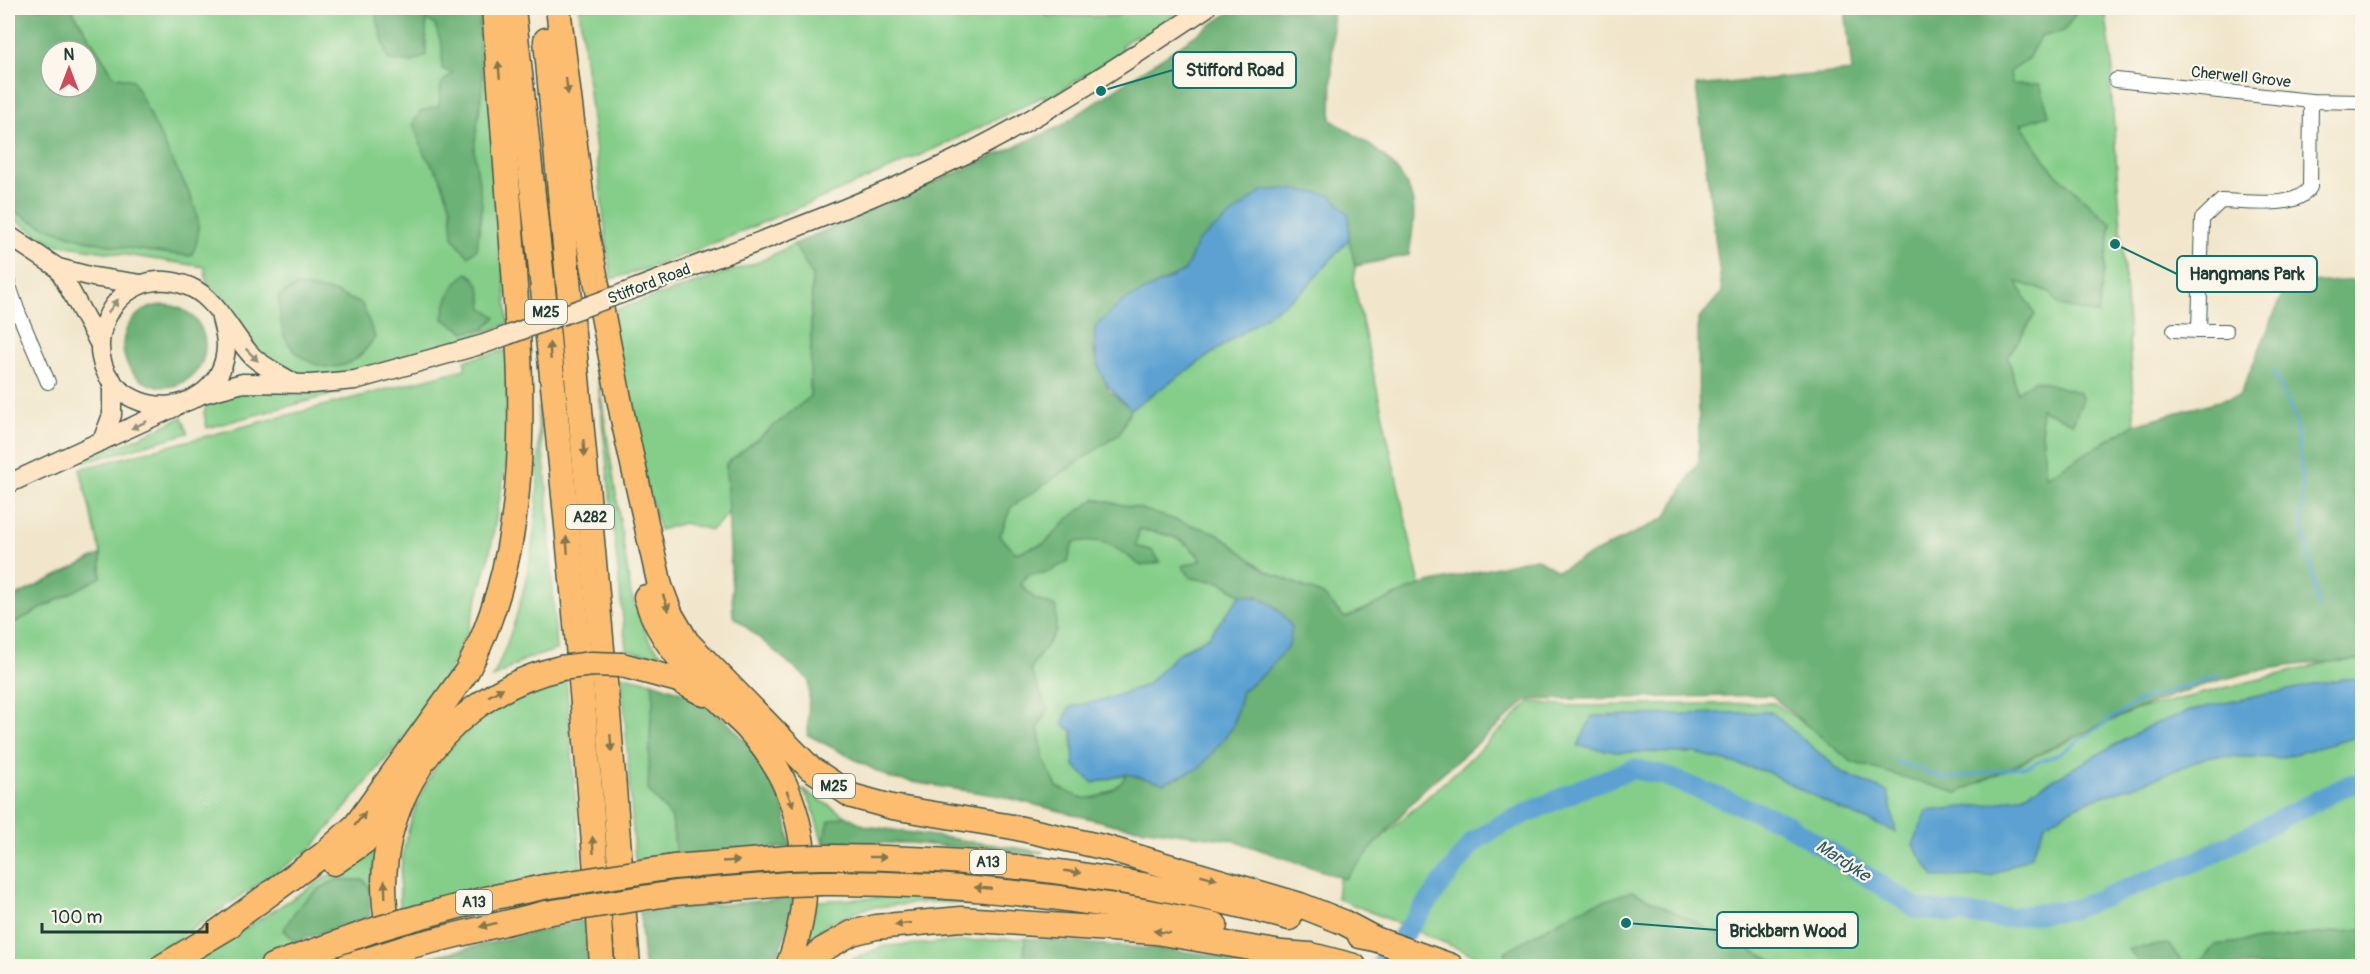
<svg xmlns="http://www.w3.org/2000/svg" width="2370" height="974" font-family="Pangolin,sans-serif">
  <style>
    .green { fill: #85ce8a; stroke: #52865f; stroke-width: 1.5; fill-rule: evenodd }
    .forest { fill: #6cb176; stroke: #467755; stroke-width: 1.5; fill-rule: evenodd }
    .water { fill: #5ba1d1; stroke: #3d6f82; stroke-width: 1.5 }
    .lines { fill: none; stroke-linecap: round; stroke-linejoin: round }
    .stream { stroke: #5ba1d1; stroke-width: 3 }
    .river { stroke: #5ba1d1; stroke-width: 20 }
    .street-casing { stroke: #3e564b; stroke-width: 16 }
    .secondary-casing { stroke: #3e564b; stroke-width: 21 }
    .highway-casing { stroke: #3e564b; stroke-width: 27 }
    .street { stroke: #fff; stroke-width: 14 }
    .secondary { stroke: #fee5c5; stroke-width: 18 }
    .highway { stroke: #fcbd6f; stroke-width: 24 }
    .secondary-bridge-casing { stroke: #3e564b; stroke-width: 21; stroke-linecap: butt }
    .highway-bridge-casing { stroke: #3e564b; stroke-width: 27; stroke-linecap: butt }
    .secondary-bridge { stroke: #fee5c5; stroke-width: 18 }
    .highway-bridge { stroke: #fcbd6f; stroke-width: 24 }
    .oneway { fill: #82774f }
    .oneway2 { fill: #8e917c }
    .labels { text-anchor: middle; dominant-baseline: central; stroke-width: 4.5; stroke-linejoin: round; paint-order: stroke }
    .shield { fill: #fbf7ec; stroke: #61756b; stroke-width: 1.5 }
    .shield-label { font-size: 15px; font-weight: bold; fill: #1f3d34 }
    .street-label { font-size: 16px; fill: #1f3d34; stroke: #fbf7ec }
    .water-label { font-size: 18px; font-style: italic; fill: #315b63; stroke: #fbf7ec }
    .leader { fill: none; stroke: #0f766e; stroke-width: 2 }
    .callout-dot { fill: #0f766e; stroke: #fbf7ec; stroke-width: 2 }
    .callout { fill: #fbf7ec; stroke: #0f766e; stroke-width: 2 }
    .callout-label { font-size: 18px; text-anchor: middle; font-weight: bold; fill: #1f3d34 }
  </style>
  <rect width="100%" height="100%" fill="#fbf7ec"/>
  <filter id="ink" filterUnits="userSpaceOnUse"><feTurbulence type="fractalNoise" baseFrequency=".0167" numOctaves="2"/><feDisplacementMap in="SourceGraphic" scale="12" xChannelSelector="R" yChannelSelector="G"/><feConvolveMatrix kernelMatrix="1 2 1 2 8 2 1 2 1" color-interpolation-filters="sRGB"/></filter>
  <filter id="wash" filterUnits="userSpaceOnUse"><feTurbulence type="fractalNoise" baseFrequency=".008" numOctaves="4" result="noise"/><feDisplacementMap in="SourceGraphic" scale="24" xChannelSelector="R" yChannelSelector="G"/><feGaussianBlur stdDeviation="1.35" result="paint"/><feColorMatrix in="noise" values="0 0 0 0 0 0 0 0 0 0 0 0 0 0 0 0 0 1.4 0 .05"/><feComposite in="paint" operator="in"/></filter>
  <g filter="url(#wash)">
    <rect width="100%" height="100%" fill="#f1e6cb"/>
    <!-- green -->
    <g class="green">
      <path d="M8 8H482L508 324 464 339V343L348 373 307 376 291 373 263 357 226 311 206 281 205 267 54 244 8 216ZM51 51H87V87H51Z"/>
      <path d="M579 8H1047V16H1117L1122 8H1185L1139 39 1136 35 1121 46 1124 50 1045 101V95C958 140 869 179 778 216 723 239 669 264 611 279Z"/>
      <polygon points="2079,8 2105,8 2113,72 2111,86 2135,424 2046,478 2040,409 2017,392 2008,356 2035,315 2016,281 2050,292 2061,306 2098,314 2111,223 2053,171 2021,124 2048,115 2011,84 2010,72 2027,60 2040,37 2064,31"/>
      <polygon points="1349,239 1355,266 1354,285 1420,585 1345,618 1323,595 1266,571 1217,533 1069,518 1045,543 1016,553 1000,536 1011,507 1119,434 1131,409 1304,290"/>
      <polygon points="794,244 812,274 810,397 726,464 728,514 711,530 683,523 660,530 642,472 610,312 761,261"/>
      <polygon points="508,350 507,459 488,562 468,631 443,682 404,737 313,847 138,966 8,966 8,626 101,577 101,554 80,469 465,369 465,360"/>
      <polygon points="596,362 631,594 649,640 667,660 626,649"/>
      <polygon points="235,391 340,391 341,392 207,428 204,413 207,404"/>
      <path d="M538 407 547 489 556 650 524 660 493 678C535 584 541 508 538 407Z"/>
      <polygon points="182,417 188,433 86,462 83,458 107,447 125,444"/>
      <path d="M1139 529C1169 535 1183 535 1202 561L1191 578 1221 582 1241 595 1209 636 1177 654 1147 685 1107 699 1070 707 1074 766 1094 783 1127 774C1120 788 1099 800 1084 798 1075 797 1065 790 1057 787L1043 758 1030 669 1056 631 1034 598 1021 585 1027 575 1049 572C1056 564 1064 548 1073 543 1097 529 1123 552 1141 566L1159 562 1153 551 1135 546Z"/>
      <polygon points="2362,660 2362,929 2215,945 2197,966 2185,966 2168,944 2130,949 2141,966 1783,966 1725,936 1506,951 1500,966 1337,898 1340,874 1458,770 1530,702 1572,706 1774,703 1863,764 1957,793 2135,710 2334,661"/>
      <polygon points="622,676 652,682 654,700 651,715 648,790 672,818 676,857 635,860"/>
      <path d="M566 679 581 868 484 890 400 912C396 817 436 731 526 691 539 686 553 683 566 679Z"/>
      <polygon points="802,789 846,816 829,822 823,843 811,803"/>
      <polygon points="377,845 370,889 363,880 336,880 318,889 284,930 296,942 240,966 186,966"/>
      <polygon points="908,896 1040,905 1103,914 998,905 928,902 867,908 831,922 807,942 817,901"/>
      <polygon points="1025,938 1024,966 837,966 884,946"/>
    </g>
    <!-- forest -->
    <g class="forest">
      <path d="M8 8H71L114 76 133 80C145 105 158 131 170 156 186 188 211 220 191 256 124 249 66 243 8 208ZM51 51H87V87H51Z"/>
      <polygon points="374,8 480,8 479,46 483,84 474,150 482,204 477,249 468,256 453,238 451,207 439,175 424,154 413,123 421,111 439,106 441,84 452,73 442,69 442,46 435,25 426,19 426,55 411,63 388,59"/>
      <path d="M1236 8H1333L1331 120C1363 140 1405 163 1413 203 1416 219 1411 239 1409 255L1355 266 1349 239 1348 215 1198 241 1185 271 1122 302 1094 352 1109 391 1131 409 1119 434 1011 507 1000 536 1016 553 1045 543 1069 518 1095 499 1138 508 1217 533 1266 571 1323 595 1345 618 1420 585 1536 558 1558 571 1665 518 1699 461 1698 320 1722 292 1696 86 1852 71 1845 8H2079L2064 31 2040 37 2027 60 2010 72 2012 84H2040L2049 115 2021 124 2053 171 2111 223 2098 314 2060 306 2050 292 2017 282 2035 315 2008 356 2017 392 2035 380 2078 392 2083 399 2073 423 2040 409 2046 477 2135 424 2240 395 2287 284 2362 280V660C2322 662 2279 665 2240 675 2143 698 2047 751 1957 793L1852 762 1770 695 1528 700 1424 789 1345 879 1232 840 1115 825 1000 796 892 779 808 735 809 680 733 616 726 464 810 397 812 275 794 244 1059 127ZM1139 529C1169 535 1183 535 1202 560L1182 566 1191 578 1221 582 1241 595 1259 596 1267 671 1242 691 1233 727 1200 768 1164 783 1127 774C1120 788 1099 800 1084 798 1075 797 1065 790 1057 787L1043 758 1038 728 1048 710 1030 669 1056 631V607L1034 598 1021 585 1027 575 1049 572 1068 561 1073 543C1104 535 1117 548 1141 566L1160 562 1153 551 1136 546Z"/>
      <path d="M467 273C482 281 481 293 483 308L496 317 484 329 465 332 443 319C446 299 451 285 467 273Z"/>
      <path d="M296 286 334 292 362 304 375 337C369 346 360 358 349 363 322 375 290 357 282 329 280 319 280 307 278 297Z"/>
      <circle cx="164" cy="346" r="41"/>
      <polygon points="101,554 101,577 8,626 8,600"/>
      <path d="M652 682C665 687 679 690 691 696 728 716 773 765 784 807 787 820 788 834 791 847L676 857 672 818 648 790 651 715 654 700Z"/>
      <polygon points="846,816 866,826 1044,852 1033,854 909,843 823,843 829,821"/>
      <path d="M336 880H364L370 889V916L296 942 284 930C295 906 312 892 336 880Z"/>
      <polygon points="1632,891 1783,966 1501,966 1506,951 1580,909"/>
      <polygon points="793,898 791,917 774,966 644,966 640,912"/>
      <polygon points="586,920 588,966 416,966 414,961"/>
      <polygon points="2362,929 2362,966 2197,966 2215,945"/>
      <polygon points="1025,938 1210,954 1248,966 1024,966"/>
      <polygon points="2168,944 2185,966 2141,966 2129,949"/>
    </g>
    <!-- water -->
    <g class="water">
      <path d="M1287 189 1331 195 1349 215V239L1304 290 1131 409C1101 384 1093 366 1095 327L1122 302 1185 271 1198 241 1262 191Z"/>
      <path d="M1241 595C1267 596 1278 607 1292 627L1289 645 1267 671 1242 691 1233 727 1200 768 1163 783 1127 774 1093 783 1074 766 1073 731 1062 724 1070 707 1107 699 1147 685 1177 654 1209 636Z"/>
      <polygon points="2362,678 2362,736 2279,758 2210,756 2138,785 2087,801 2045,824 2031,856 1991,876 1934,877 1913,845 1927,811 1992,804 2025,795 2149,726 2195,709 2342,679"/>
      <polygon points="1771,712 1843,773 1888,792 1896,832 1837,808 1767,772 1695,753 1618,752 1578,746 1592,716"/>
    </g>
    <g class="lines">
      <!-- stream -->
      <g class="stream">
        <polyline points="2273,371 2295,417 2303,487 2302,521 2319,608"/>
        <polyline points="1895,761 1946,779 2028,766 2059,754 2137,702 2220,675"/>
      </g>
      <!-- river -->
      <polyline class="river" points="1380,966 1473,842 1500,825 1585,787 1633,769 1660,774 1785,823 1917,909 2004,918 2074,909 2200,860 2343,787 2362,782"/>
    </g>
  </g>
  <g filter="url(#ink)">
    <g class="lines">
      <defs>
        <g id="street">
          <polyline points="2116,80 2311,101 2362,102"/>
          <polyline points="8,283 18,312"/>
          <polyline points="8,316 18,312 48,382"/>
          <path d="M2174 330 2199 331 2202 219 2221 201C2246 201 2297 210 2310 187L2311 101"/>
          <polyline points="2199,331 2226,331"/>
        </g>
        <g id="secondary">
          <polyline points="8,235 58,268 93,277 140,284"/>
          <polyline points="58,268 99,343"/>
          <path d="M634 289C743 247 857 208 962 156 1048 113 1127 61 1206 8"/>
          <path d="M221 318C223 326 226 336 226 345 226 391 179 417 139 401 62 371 110 253 190 287 218 299 232 336 253 357 264 367 279 374 292 382"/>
          <polyline points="202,394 243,383 311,384 355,380 484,344"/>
          <polyline points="102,441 112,415 112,380"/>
          <polyline points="8,484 175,407"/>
        </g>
        <g id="highway">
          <path d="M513 8C547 326 583 646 602 966"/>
          <polyline points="558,8 584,218 623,419 660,586 671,615 687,642 810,768 852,796 892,807 1013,827 1107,848 1300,905 1343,922 1375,939"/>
          <polyline points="546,40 609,725 628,966"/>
          <path d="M646 597C660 648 702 682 737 718"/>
          <polyline points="622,665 678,680 704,694"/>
          <path d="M735 716C805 780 821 880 788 966"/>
          <path d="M820 857C980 856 1134 876 1289 918"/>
          <polyline points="334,863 364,842 395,809"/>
          <polyline points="673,867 788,858"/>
          <path d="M821 883C955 882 1084 897 1215 925"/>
          <polyline points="675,893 789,884"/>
          <polyline points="404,921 485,899 544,887"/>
          <path d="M216 933 324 854 356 825 467 671C536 541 522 385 512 243 506 165 500 86 494 8"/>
          <polyline points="1360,936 1375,939 1451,966"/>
          <polyline points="411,946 546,913"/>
          <polyline points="163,966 230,926"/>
          <polyline points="272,966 374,930"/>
          <polyline points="347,966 380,956"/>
          <path d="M400 966C348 839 429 698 561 668"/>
          <polyline points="805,966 822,950 852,933 876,927 961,919 1155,932 1282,953 1311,955 1354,966"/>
        </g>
      </defs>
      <!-- street casing -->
      <use href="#street" class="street-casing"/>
      <!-- secondary casing -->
      <use href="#secondary" class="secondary-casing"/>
      <!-- highway casing -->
      <use href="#highway" class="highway-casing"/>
      <!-- street -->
      <use href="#street" class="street"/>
      <!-- secondary -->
      <use href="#secondary" class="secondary"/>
      <!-- highway -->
      <use href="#highway" class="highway"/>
      <defs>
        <polyline id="secondary-bridge" points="484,344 634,289"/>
        <g id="highway-bridge">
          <polyline points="561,668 592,664 622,665"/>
          <polyline points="788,858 820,857"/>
          <polyline points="789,884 821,883"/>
          <polyline points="544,887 673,867"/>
          <polyline points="546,913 675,893"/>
          <polyline points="374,930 404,921"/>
          <polyline points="380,956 411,946"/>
        </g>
      </defs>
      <!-- secondary-bridge casing -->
      <use href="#secondary-bridge" class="secondary-bridge-casing"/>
      <!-- highway-bridge casing -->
      <use href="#highway-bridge" class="highway-bridge-casing"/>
      <!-- secondary-bridge -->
      <use href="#secondary-bridge" class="secondary-bridge"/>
      <!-- highway-bridge -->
      <use href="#highway-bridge" class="highway-bridge"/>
    </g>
    <!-- one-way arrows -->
    <defs><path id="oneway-solid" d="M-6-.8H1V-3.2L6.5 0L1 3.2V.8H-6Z" transform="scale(1.5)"/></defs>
    <g class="oneway">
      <use href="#oneway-solid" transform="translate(499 70) rotate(-95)"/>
      <use href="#oneway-solid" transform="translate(567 86) rotate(83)"/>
      <use href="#oneway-solid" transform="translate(550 351) rotate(-95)"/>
      <use href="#oneway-solid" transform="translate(584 448) rotate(85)"/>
      <use href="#oneway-solid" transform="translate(567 545) rotate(-95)"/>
      <use href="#oneway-solid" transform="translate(666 603) rotate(70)"/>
      <use href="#oneway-solid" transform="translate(496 692) rotate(-30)"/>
      <use href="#oneway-solid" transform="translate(611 743) rotate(85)"/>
      <use href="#oneway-solid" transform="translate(790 799) rotate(69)"/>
      <use href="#oneway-solid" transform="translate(360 819) rotate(-51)"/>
      <use href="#oneway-solid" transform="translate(593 845) rotate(-94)"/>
      <use href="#oneway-solid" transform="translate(878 857)"/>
      <use href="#oneway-solid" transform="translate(731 861) rotate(-3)"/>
      <use href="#oneway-solid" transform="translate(1073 872) rotate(8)"/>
      <use href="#oneway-solid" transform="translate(1209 877) rotate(15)"/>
      <use href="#oneway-solid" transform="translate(983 888) rotate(-175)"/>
      <use href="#oneway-solid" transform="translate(385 889) rotate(-92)"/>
      <use href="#oneway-solid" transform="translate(903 924) rotate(173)"/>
      <use href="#oneway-solid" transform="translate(488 925) rotate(166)"/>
      <use href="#oneway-solid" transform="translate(1162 932) rotate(-173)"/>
    </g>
    <g class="oneway2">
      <use href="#oneway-solid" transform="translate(113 306) rotate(-52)"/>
      <use href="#oneway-solid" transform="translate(252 355) rotate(45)"/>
      <use href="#oneway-solid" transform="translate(139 425) rotate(155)"/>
    </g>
  </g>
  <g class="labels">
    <!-- shield labels -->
    <g class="shield">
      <rect x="525" y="300" width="42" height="24" rx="4.5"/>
      <rect x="566" y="505" width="48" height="24" rx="4.5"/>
      <rect x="813" y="774" width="42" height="24" rx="4.5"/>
      <rect x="970" y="850" width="36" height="24" rx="4.5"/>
      <rect x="456" y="890" width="36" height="24" rx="4.5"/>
    </g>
    <g class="shield-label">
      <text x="546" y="312">M25</text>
      <text x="590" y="517">A282</text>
      <text x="834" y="786">M25</text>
      <text x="988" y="862">A13</text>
      <text x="474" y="902">A13</text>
    </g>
    <!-- street labels -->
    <g class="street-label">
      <text transform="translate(2241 77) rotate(6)">Cherwell Grove</text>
      <text transform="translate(649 284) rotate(-21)">Stifford Road</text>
    </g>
    <!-- water labels -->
    <g class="water-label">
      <text transform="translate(1843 861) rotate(33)">Mardyke</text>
    </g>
  </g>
  <!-- callouts -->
  <path class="leader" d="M1101 91L1173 70M2115 244L2177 274M1626 923L1717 930"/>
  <g class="callout-dot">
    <circle cx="1101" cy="91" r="6"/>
    <circle cx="2115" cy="244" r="6"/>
    <circle cx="1626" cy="923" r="6"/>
  </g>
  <g class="callout">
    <rect x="1173" y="52" width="123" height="36" rx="6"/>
    <rect x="2177" y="256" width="140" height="36" rx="6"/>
    <rect x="1717" y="912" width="141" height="36" rx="6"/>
  </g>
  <g class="callout-label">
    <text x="1235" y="76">Stifford Road</text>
    <text x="2247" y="280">Hangmans Park</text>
    <text x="1788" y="937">Brickbarn Wood</text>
  </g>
  <!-- margin -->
  <rect width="2370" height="974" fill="none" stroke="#fbf7ec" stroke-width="30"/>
  <!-- north arrow -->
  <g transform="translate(69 69)"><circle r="28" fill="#fbf7ec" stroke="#a3ada2" stroke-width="1.5"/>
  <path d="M0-4.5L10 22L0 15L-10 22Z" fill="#d1495b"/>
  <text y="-9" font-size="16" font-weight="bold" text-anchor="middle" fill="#1f3d34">N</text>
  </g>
  <!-- scale -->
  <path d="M42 923v9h165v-9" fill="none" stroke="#1f3d34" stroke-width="3"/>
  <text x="51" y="923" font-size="18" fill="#1f3d34" stroke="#fbf7ec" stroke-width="4.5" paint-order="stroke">100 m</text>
</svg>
